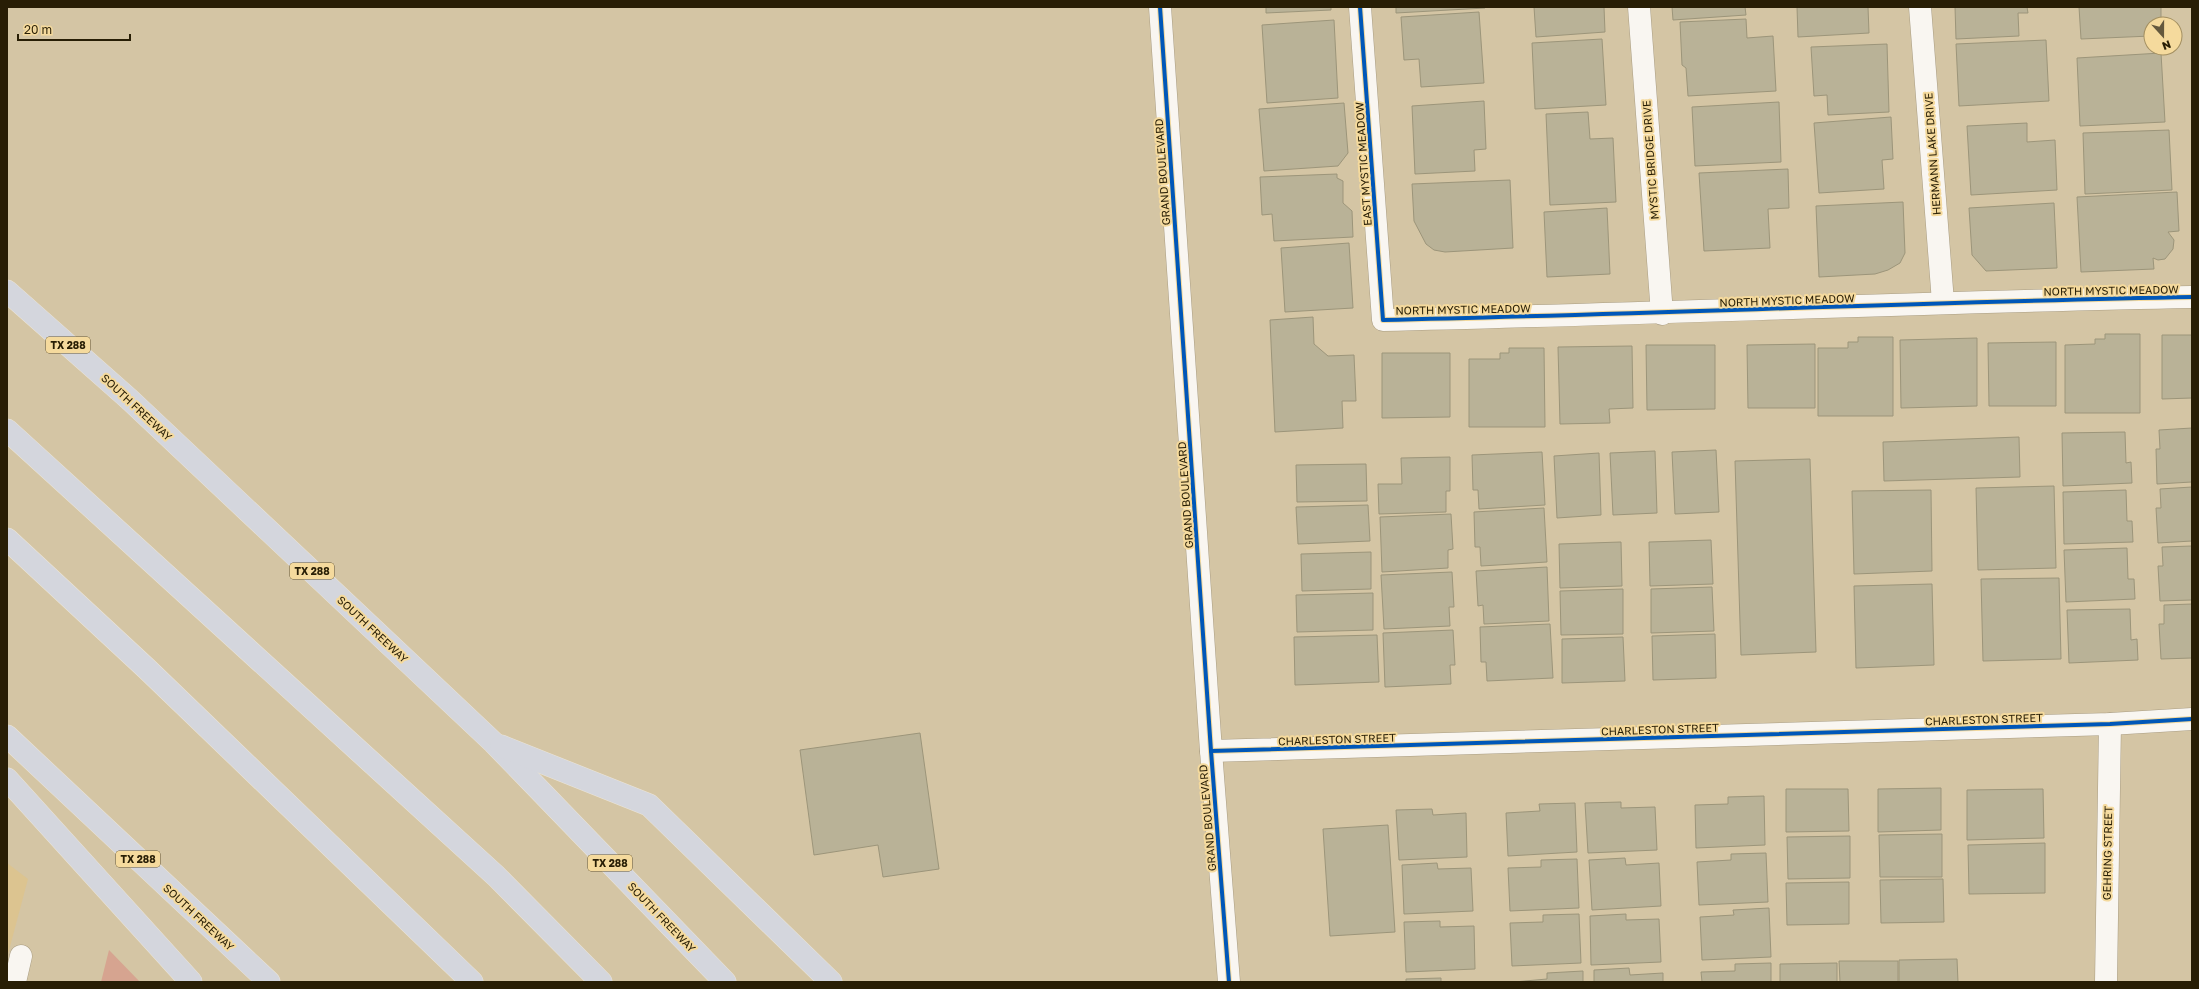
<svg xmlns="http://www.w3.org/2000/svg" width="2199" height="989" font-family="'Golos Text',sans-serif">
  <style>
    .built { fill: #dcc490 }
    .green { fill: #d6a490 }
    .building { fill: #b9b297; stroke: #9c957a }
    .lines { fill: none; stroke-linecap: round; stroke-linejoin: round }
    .street-casing { stroke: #a99d83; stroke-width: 23 }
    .highway-casing { stroke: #ece5d6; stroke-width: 23 }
    .street { stroke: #f9f6f1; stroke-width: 22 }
    .highway { stroke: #d4d6dd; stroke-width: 22 }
    .cycleway-casing { stroke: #f5da9d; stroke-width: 6 }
    .cycleway { stroke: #0057b8; stroke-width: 4 }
    .labels { text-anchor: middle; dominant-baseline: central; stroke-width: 4; stroke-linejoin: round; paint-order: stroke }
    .shield { fill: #f5da9d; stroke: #665633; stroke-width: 1 }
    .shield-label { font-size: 10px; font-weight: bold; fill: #281e05 }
    .street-label { font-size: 11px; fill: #281e05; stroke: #f5da9d }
  </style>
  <rect width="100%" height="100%" fill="#d4c5a4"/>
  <!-- built -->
  <polygon class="built" points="7,863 28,879 7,958"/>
  <!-- green -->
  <polygon class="green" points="109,950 140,982 101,982"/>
  <!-- building -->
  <g class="building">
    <polygon points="1266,7 1331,7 1331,10 1266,13"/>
    <polygon points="1396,7 1485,7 1485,8 1396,13"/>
    <polygon points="1534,7 1604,7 1605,32 1536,37"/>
    <polygon points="1672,7 1745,7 1746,15 1673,20"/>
    <polygon points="1797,7 1868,7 1869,33 1798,37"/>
    <polygon points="1955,7 2027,7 2028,13 2018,13 2019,36 1956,39"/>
    <polygon points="2079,7 2161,7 2161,24 2151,24 2151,36 2081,39"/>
    <polygon points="1479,12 1484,83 1421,87 1419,59 1404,60 1401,17"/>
    <polygon points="1746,19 1747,38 1773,36 1776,91 1688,96 1686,68 1682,65 1680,22"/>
    <polygon points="1334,20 1338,98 1267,103 1262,25"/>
    <polygon points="1602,39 1606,105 1535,109 1532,43"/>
    <polygon points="2046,40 2049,101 1959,106 1956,44"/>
    <polygon points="1887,44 1889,112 1828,115 1827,95 1814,96 1811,47"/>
    <polygon points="2161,53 2165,122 2080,126 2077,58"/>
    <polygon points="1484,101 1486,149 1474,150 1475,171 1415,174 1412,106"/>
    <polygon points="1779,102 1781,162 1695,166 1692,107"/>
    <polygon points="1344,103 1348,153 1338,166 1264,171 1259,109"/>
    <polygon points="1588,112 1590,139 1613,138 1616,202 1550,205 1546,114"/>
    <polygon points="1891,117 1893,159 1882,160 1884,189 1819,193 1814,123"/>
    <polygon points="2027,123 2027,142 2055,140 2057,190 1971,195 1967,126"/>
    <polygon points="2169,130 2172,190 2085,194 2083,133"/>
    <polygon points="1788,169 1789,208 1768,209 1770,248 1704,251 1699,173"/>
    <polygon points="1337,174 1337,178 1343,181 1343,203 1352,211 1353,237 1274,241 1272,214 1262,215 1260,177"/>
    <polygon points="1510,180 1513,248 1445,252 1434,250 1426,244 1414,221 1412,184"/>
    <polygon points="2177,192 2179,231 2168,232 2174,240 2173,249 2165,259 2158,260 2153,258 2154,269 2081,272 2077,197"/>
    <polygon points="1903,202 1905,253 1900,263 1888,270 1875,274 1819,277 1816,206"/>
    <polygon points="2054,203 2057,268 1986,271 1972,255 1969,208"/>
    <polygon points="1607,208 1610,274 1547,277 1544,212"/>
    <polygon points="1349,243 1353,308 1285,312 1281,248"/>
    <polygon points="1313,317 1314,344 1328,356 1354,355 1356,401 1342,401 1343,428 1275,432 1270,320"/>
    <polygon points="2105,334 2140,334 2140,413 2065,413 2065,345 2095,344 2095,339 2105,339"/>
    <polygon points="2162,335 2192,335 2192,398 2162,399"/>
    <polygon points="1858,337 1893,337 1893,416 1818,416 1818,348 1848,348 1848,342 1858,342"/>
    <polygon points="1977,338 1977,406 1901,408 1900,340"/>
    <polygon points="2056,342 2056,406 1989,406 1988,343"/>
    <polygon points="1815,344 1815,408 1748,408 1747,345"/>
    <polygon points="1646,345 1715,345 1715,409 1647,410"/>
    <polygon points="1632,346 1633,408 1609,409 1610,423 1560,424 1558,347"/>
    <polygon points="1509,348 1544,348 1545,427 1469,427 1469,359 1500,359 1500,353 1509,353"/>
    <polygon points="1382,353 1450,353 1450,417 1382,418"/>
    <polygon points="2192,428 2192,482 2157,484 2156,449 2160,449 2159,430"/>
    <polygon points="2125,432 2126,463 2131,462 2132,483 2063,486 2062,433"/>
    <polygon points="2019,437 2020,477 1884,481 1883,442"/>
    <polygon points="1716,450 1719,512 1675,514 1672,452"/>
    <polygon points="1655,451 1657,513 1613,515 1610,453"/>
    <polygon points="1542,452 1545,505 1479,509 1478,490 1473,490 1472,455"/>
    <polygon points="1599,453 1601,515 1557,518 1554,456"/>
    <polygon points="1450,457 1450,491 1446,491 1446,512 1379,514 1378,484 1402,484 1401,458"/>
    <polygon points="1810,459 1816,652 1741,655 1735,461"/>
    <polygon points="1366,464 1367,501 1297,502 1296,465"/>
    <polygon points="2054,486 2056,568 1978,570 1976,488"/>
    <polygon points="2192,487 2192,541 2158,543 2156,508 2161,508 2160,489"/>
    <polygon points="1931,490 1932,571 1854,574 1852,491"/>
    <polygon points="2126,490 2127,521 2132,521 2133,542 2064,544 2063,492"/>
    <polygon points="1368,505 1370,541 1298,544 1296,507"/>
    <polygon points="1544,508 1547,562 1481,566 1480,547 1475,547 1474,512"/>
    <polygon points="1451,514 1453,549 1448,550 1448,568 1382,572 1380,517"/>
    <polygon points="1711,540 1713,584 1650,586 1649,542"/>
    <polygon points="1621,542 1622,586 1560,588 1559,544"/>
    <polygon points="2192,546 2192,600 2160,601 2158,566 2163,566 2162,547"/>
    <polygon points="2127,548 2128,579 2134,579 2135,599 2066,602 2064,550"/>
    <polygon points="1371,552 1371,589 1302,591 1301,554"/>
    <polygon points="1547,567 1549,621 1484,624 1483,605 1478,606 1476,571"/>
    <polygon points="1452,572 1454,607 1449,607 1450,626 1384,629 1381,575"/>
    <polygon points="2059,578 2061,659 1983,661 1981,579"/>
    <polygon points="1932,584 1934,665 1856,668 1854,586"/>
    <polygon points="1712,587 1714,631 1651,633 1651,589"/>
    <polygon points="1623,589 1623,634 1561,635 1560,591"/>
    <polygon points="1373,593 1373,630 1297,632 1296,595"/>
    <polygon points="2192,604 2192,658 2161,659 2159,624 2164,624 2164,605"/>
    <polygon points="2130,609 2131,640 2137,639 2138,660 2069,663 2067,610"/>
    <polygon points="1550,624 1553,678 1487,681 1486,662 1481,662 1480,627"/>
    <polygon points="1453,630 1455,665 1450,665 1451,684 1385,687 1383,633"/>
    <polygon points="1715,634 1716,678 1653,680 1652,636"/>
    <polygon points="1377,635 1379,682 1295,685 1294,637"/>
    <polygon points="1623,637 1625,681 1562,683 1562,639"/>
    <polygon points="920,733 939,869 883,877 878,845 814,855 800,750"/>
    <polygon points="1941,788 1941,830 1878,832 1878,789"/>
    <polygon points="1786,789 1848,789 1849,831 1786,832"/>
    <polygon points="2043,789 2044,838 1967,840 1967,790"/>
    <polygon points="1764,796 1765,845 1696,848 1695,805 1728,804 1728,797"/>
    <polygon points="1621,802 1621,808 1655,807 1657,850 1588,853 1585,803"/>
    <polygon points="1575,803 1577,852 1508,856 1506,813 1540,811 1539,804"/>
    <polygon points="1432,809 1433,815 1466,813 1467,857 1399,860 1396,810"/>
    <polygon points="1388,825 1395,932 1330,936 1323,829"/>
    <polygon points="1942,834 1942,877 1880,877 1879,835"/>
    <polygon points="1850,836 1850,878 1788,879 1787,837"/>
    <polygon points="2045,843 2045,893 1969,894 1968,845"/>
    <polygon points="1766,853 1768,902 1699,905 1697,862 1731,860 1731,854"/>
    <polygon points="1625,858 1626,865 1659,863 1661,906 1592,910 1589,860"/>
    <polygon points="1577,859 1579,908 1510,911 1508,868 1541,867 1541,860"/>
    <polygon points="1437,863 1438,869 1471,868 1473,911 1404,914 1402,865"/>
    <polygon points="1943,879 1944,922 1881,923 1880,880"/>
    <polygon points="1849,882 1849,924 1787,925 1786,883"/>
    <polygon points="1769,908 1771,957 1702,960 1700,917 1734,915 1733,910"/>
    <polygon points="1579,914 1581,963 1512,966 1510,923 1543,922 1543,915"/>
    <polygon points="1626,914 1626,920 1659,919 1661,962 1591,965 1590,916"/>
    <polygon points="1440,921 1440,927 1474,926 1475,969 1406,972 1404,922"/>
    <polygon points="1957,959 1958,982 1899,982 1899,960"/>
    <polygon points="1839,961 1898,961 1898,982 1840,982"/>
    <polygon points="1771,963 1771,982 1702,982 1701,972 1735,971 1735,964"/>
    <polygon points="1837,963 1837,982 1780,982 1780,964"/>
    <polygon points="1629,968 1630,975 1663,973 1663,982 1594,982 1594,970"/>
    <polygon points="1583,971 1583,982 1514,982 1547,979 1547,973"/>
    <polygon points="1441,978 1441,982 1406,982 1406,979"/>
  </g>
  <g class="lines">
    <defs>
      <g id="street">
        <polyline points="1160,7 1211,751 1229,982"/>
        <path d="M1360 7 1383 320C1653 314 1922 302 2192 297"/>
        <polyline points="1639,7 1662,314"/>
        <polyline points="1920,7 1943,302"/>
        <polyline points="1211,751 2110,724 2192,719"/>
        <polyline points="15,982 21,956"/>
        <polyline points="2106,982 2110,724"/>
      </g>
      <g id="highway">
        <polyline points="7,291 129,399 494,743 725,982"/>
        <polyline points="7,430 496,876 601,982"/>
        <polyline points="7,539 147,669 472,982"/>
        <polyline points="7,736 269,982"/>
        <polyline points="501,746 649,805 831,982"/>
        <polyline points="7,779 191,982"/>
      </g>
    </defs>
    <!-- street casing -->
    <use href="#street" class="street-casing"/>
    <!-- highway casing -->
    <use href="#highway" class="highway-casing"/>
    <!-- street -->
    <use href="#street" class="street"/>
    <!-- highway -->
    <use href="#highway" class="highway"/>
    <defs>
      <g id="cycleway">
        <polyline points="1160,7 1211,751 1229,982"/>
        <path d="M1360 7 1383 320C1653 314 1922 302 2192 297"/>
        <polyline points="1211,751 2110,724 2192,719"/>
      </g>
    </defs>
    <!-- cycleway casing -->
    <use href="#cycleway" class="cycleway-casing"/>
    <!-- cycleway -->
    <use href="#cycleway" class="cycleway"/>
  </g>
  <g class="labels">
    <!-- shield labels -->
    <g class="shield">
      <rect x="46" y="337" width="44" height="16" rx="3"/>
      <rect x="290" y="563" width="44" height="16" rx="3"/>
      <rect x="116" y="851" width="44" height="16" rx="3"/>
      <rect x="588" y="855" width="44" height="16" rx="3"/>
    </g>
    <g class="shield-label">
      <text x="68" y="345">TX 288</text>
      <text x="312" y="571">TX 288</text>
      <text x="138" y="859">TX 288</text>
      <text x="610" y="863">TX 288</text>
    </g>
    <!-- street labels -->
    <g class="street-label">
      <text transform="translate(1932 154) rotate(-94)">HERMANN LAKE DRIVE</text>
      <text transform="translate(1650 160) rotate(-94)">MYSTIC BRIDGE DRIVE</text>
      <text transform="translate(1363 164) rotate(-94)">EAST MYSTIC MEADOW</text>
      <text transform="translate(1162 172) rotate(-94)">GRAND BOULEVARD</text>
      <text transform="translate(2111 290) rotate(-1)">NORTH MYSTIC MEADOW</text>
      <text transform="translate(1787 300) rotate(-2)">NORTH MYSTIC MEADOW</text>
      <text transform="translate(1463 309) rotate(-1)">NORTH MYSTIC MEADOW</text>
      <text transform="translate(137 407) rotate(43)">SOUTH FREEWAY</text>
      <text transform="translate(1185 495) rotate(-94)">GRAND BOULEVARD</text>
      <text transform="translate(373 629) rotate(43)">SOUTH FREEWAY</text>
      <text transform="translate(1984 719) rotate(-2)">CHARLESTON STREET</text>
      <text transform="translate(1660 729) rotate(-2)">CHARLESTON STREET</text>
      <text transform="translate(1337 739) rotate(-2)">CHARLESTON STREET</text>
      <text transform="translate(1207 818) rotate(-95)">GRAND BOULEVARD</text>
      <text transform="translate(2107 853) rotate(-89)">GEHRING STREET</text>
      <text transform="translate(199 917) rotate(43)">SOUTH FREEWAY</text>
      <text transform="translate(662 917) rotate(46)">SOUTH FREEWAY</text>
    </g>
  </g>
  <!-- border -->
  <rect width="2199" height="989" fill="none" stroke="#281e05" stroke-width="16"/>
  <!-- north arrow -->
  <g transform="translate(2163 36) rotate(159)"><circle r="19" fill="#f5da9d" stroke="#a38f60"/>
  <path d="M0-3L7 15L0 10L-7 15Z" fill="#64583d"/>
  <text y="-6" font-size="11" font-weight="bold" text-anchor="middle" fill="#281e05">N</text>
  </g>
  <!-- scale -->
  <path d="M18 34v6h112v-6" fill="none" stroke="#281e05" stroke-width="2"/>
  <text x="24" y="34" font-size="12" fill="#281e05" stroke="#f5da9d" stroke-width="3" paint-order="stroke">20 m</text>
</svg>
